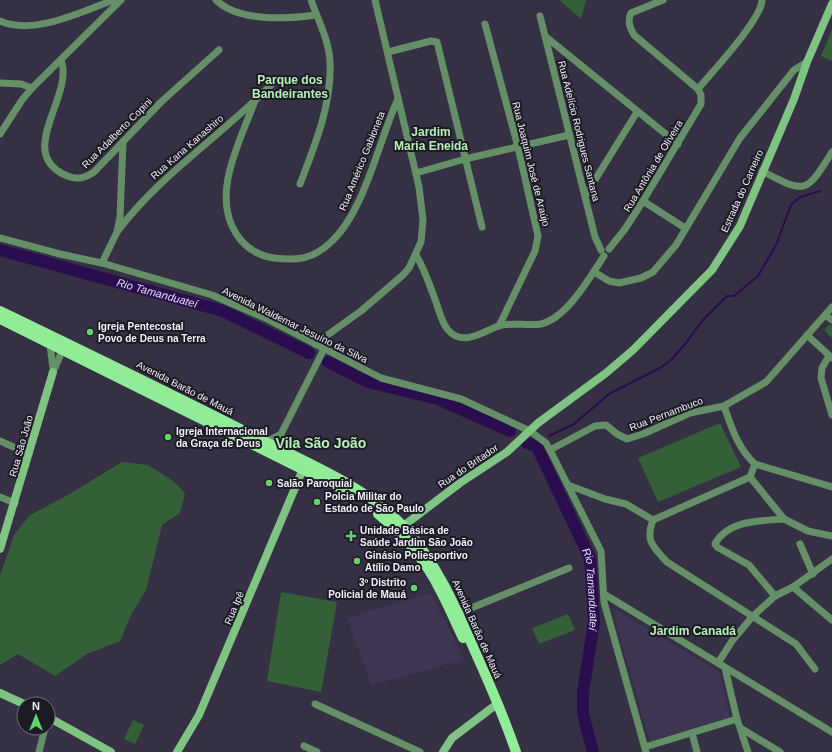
<svg xmlns="http://www.w3.org/2000/svg" width="832" height="752" font-family="Helvetica,sans-serif">
  <style>
    .built { fill: #3d3551 }
    .green { fill: #346037 }
    .lines { fill: none; stroke-linecap: round; stroke-linejoin: round }
    .stream { stroke: #290d4e; stroke-width: 2 }
    .river { stroke: #290d4e; stroke-width: 12 }
    .street { stroke: #659067; stroke-width: 7 }
    .secondary { stroke: #7fc483; stroke-width: 8 }
    .primary { stroke: #91ec97; stroke-width: 10 }
    .poi-dot { fill: #5fd56b; stroke: #1c1a23; stroke-width: 1.5 }
    .labels { text-anchor: middle; dominant-baseline: central; stroke-width: 4; stroke-linejoin: round; paint-order: stroke }
    .street-label { font-size: 10px; fill: #f2effd; stroke: #1c1a23 }
    .poi-label { font-size: 10px; font-weight: bold; fill: #f2effd; stroke: #1c1a23; text-anchor: start }
    .water-label { font-size: 11px; font-style: italic; fill: #e2ddf2; stroke: #1c1a23 }
    .quarter-label { font-size: 12px; font-weight: bold; fill: #b6f2b8; stroke: #1c1a23 }
    .district-label { font-size: 14px; font-weight: bold; fill: #b6f2b8; stroke: #1c1a23 }
  </style>
  <rect width="100%" height="100%" fill="#363045"/>
  <!-- built -->
  <g class="built">
    <polygon points="430,593 448,626 463,660 371,685 347,618"/>
    <polygon points="612,608 720,672 730,718 650,742"/>
  </g>
  <!-- green -->
  <g class="green">
    <polygon points="559,0 586,0 581,19"/>
    <polygon points="832,30 832,61 821,56"/>
    <polygon points="830,324 832,326 832,338 824,330"/>
    <polygon points="720,423 741,467 658,502 638,458"/>
    <polygon points="122,462 148,465 173,481 185,493 180,513 162,525 146,590 131,615 120,641 87,654 55,676 18,654 0,665 0,576 14,535 30,515 68,495"/>
    <polygon points="281,592 337,602 321,692 267,681"/>
    <polygon points="568,614 575,630 539,644 532,628"/>
    <polygon points="133,720 144,725 135,744 124,739"/>
  </g>
  <g class="lines">
    <!-- stream -->
    <polyline class="stream" points="549,436 574,424 609,394 660,368 672,359 686,343 702,321 727,296 734,296 758,276 776,245 791,205 800,197 820,191"/>
    <!-- river -->
    <g class="river">
      <path id="s1" d="M0 250 223 311 309 353"/>
      <polyline points="328,362 368,382 438,399 510,431"/>
      <path id="s2" d="M527 443 537 447 590 558 594 621 583 693V714L593 752"/>
    </g>
    <!-- street -->
    <g class="street">
      <path d="M216 0C238 22 287 19 316 15"/>
      <polyline points="540,16 595,237 601,250"/>
      <path d="M0 21C34 36 82 11 114 0"/>
      <polyline points="485,24 518,147 538,236 535,251 499,326"/>
      <polyline points="546,37 678,144"/>
      <polyline points="388,52 431,41 437,42 482,227"/>
      <path d="M61 60C75 95 15 152 65 175 77 180 83 179 94 172L161 102 219 50"/>
      <polyline points="0,83 21,84 32,88"/>
      <path d="M698 89C712 72 762 19 762 0"/>
      <path d="M254 103C240 142 210 195 237 235 246 248 259 256 274 258 297 261 313 259 330 243 365 212 378 142 398 99"/>
      <polyline points="0,134 22,100 32,88 121,0"/>
      <path d="M762 171C806 194 806 194 832 152"/>
      <polyline points="416,173 465,159 569,135"/>
      <path d="M300 184C315 145 332 104 330 62 329 40 318 20 311 0"/>
      <polyline points="585,196 637,112"/>
      <polyline points="643,201 685,228"/>
      <path d="M117 232C160 174 224 134 274 82"/>
      <polyline points="0,238 60,254 102,263 212,295 265,318 381,378 461,399 530,431 546,443 550,450 601,551 604,602 646,752"/>
      <path d="M609 249 625 229 643 201 701 104V95L698 89 634 35C630 28 627 21 631 13L663 0"/>
      <path d="M416 255C425 270 430 286 436 302 439 311 442 323 448 330 463 347 483 332 498 326 509 322 528 326 541 324 567 318 590 277 604 256"/>
      <polyline points="102,263 117,232 120,217 123,142"/>
      <polyline points="594,272 609,281 619,283 641,278 653,272 676,245 740,138 794,70 807,62"/>
      <polyline points="825,315 832,320"/>
      <polyline points="807,335 832,358"/>
      <polyline points="315,344 361,311 403,275 409,268 421,242 423,220 419,187 375,0"/>
      <polyline points="50,345 53,368"/>
      <polyline points="829,356 822,368 821,378 832,415"/>
      <polyline points="53,372 64,347"/>
      <path d="M724 406C731 426 738 449 755 464L832 487"/>
      <polyline points="281,434 286,451"/>
      <polyline points="0,441 29,454"/>
      <polyline points="264,443 281,434 324,349"/>
      <polyline points="550,450 595,426 606,425 617,434 627,439 643,434 690,413 724,406 766,382 832,307"/>
      <polyline points="750,477 784,519 808,531 832,536"/>
      <polyline points="568,485 605,499 626,504 653,520"/>
      <polyline points="0,497 15,503"/>
      <path d="M653 520C645 541 653 547 667 562L796 644 815 669"/>
      <polyline points="653,520 750,477 755,464"/>
      <polyline points="800,544 813,574"/>
      <polyline points="793,587 832,620"/>
      <polyline points="604,594 832,732"/>
      <path d="M775 596 749 565 717 547 715 544C728 520 760 521 784 519"/>
      <polyline points="459,613 569,568"/>
      <polyline points="718,663 732,641 752,617 775,596 793,587 832,559"/>
      <polyline points="725,668 737,719 748,752"/>
      <polyline points="315,704 420,752"/>
      <polyline points="742,729 780,752"/>
      <polyline points="692,733 697,752"/>
      <polyline points="304,746 317,752"/>
      <polyline points="645,747 737,719"/>
      <polyline points="39,752 45,728"/>
    </g>
    <!-- secondary -->
    <g class="secondary">
      <polyline points="398,530 460,483 507,452 538,423 606,373 633,350 712,270 740,226 794,99 807,62 832,4"/>
      <polyline points="0,549 53,372"/>
      <polyline points="0,693 24,704"/>
      <polyline points="48,717 111,752"/>
      <polyline points="177,752 199,715 303,469"/>
      <polyline points="443,752 452,738 493,707"/>
    </g>
    <!-- primary -->
    <g class="primary">
      <path d="M0 311C87 353 174 395 260 439 309 464 365 486 403 526 438 564 457 610 477 656 491 687 505 720 516 752"/>
      <polyline points="0,319 342,489"/>
      <path d="M378 514C402 534 425 560 439 588 448 604 455 622 463 638"/>
    </g>
  </g>
  <!-- markers -->
  <g class="poi-dot">
    <circle cx="90" cy="332" r="4"/>
    <circle cx="168" cy="437" r="4"/>
    <circle cx="269" cy="483" r="4"/>
    <circle cx="317" cy="502" r="4"/>
    <path d="M349 530h4v4h4v4h-4v4h-4v-4h-4v-4h4z"/>
    <circle cx="357" cy="561" r="4"/>
    <circle cx="414" cy="588" r="4"/>
  </g>
  <g class="labels">
    <!-- street labels -->
    <g class="street-label">
      <text transform="translate(579 131) rotate(76)">Rua Adelício Rodrigues Santana</text>
      <text transform="translate(117 133) rotate(-45)">Rua Adalberto Copini</text>
      <text transform="translate(187 147) rotate(-41)">Rua Kana Kanashiro</text>
      <text transform="translate(362 161) rotate(-68)">Rua Américo Gabioneta</text>
      <text transform="translate(531 164) rotate(76)">Rua Joaquim José de Araújo</text>
      <text transform="translate(653 166) rotate(-59)">Rua Antônia de Oliveira</text>
      <text transform="translate(742 191) rotate(-66)">Estrada do Carneiro</text>
      <text transform="translate(295 325) rotate(26)">Avenida Waldemar Jesuíno da Silva</text>
      <text transform="translate(185 388) rotate(27)">Avenida Barão de Mauá</text>
      <text transform="translate(666 414) rotate(-21)">Rua Pernambuco</text>
      <text transform="translate(21 446) rotate(-74)">Rua São João</text>
      <text transform="translate(468 466) rotate(-34)">Rua do Britador</text>
      <text transform="translate(234 608) rotate(-67)">Rua Ipê</text>
      <text transform="translate(477 629) rotate(66)">Avenida Barão de Mauá</text>
    </g>
    <!-- poi labels -->
    <g class="poi-label">
      <text x="98" y="326">Igreja Pentecostal<tspan x="98" dy="12">Povo de Deus na Terra</tspan></text>
      <text x="176" y="431">Igreja Internacional<tspan x="176" dy="12">da Graça de Deus</tspan></text>
      <text x="277" y="483">Salão Paroquial</text>
      <text x="325" y="496">Polcia Militar do<tspan x="325" dy="12">Estado de São Paulo</tspan></text>
      <text x="360" y="530">Unidade Básica de<tspan x="360" dy="12">Saúde Jardim São João</tspan></text>
      <text x="365" y="555">Ginásio Poliesportivo<tspan x="365" dy="12">Atílio Damo</tspan></text>
      <text x="406" y="582" text-anchor="end">3º Distrito<tspan x="406" dy="12">Policial de Mauá</tspan></text>
    </g>
    <!-- water labels -->
    <g class="water-label">
      <text stroke="none"><textPath href="#s1" startOffset="163">Rio Tamanduateí</textPath></text>
      <text stroke="none"><textPath href="#s2" startOffset="165">Rio Tamanduateí</textPath></text>
    </g>
    <!-- quarter labels -->
    <g class="quarter-label">
      <text x="290" y="80">Parque dos<tspan x="290" dy="14">Bandeirantes</tspan></text>
      <text x="431" y="132">Jardim<tspan x="431" dy="14">Maria Eneida</tspan></text>
      <text x="693" y="631">Jardim Canadá</text>
    </g>
    <!-- district labels -->
    <g class="district-label">
      <text x="321" y="443">Vila São João</text>
    </g>
  </g>
  <!-- north arrow -->
  <g transform="translate(36 716)"><circle r="19" fill="#1c1a23" stroke="#726f7a"/>
  <path d="M0-3L7 15L0 10L-7 15Z" fill="#5fd56b"/>
  <text y="-6" font-size="11" font-weight="bold" text-anchor="middle" fill="#f2effd">N</text>
  </g>
</svg>
